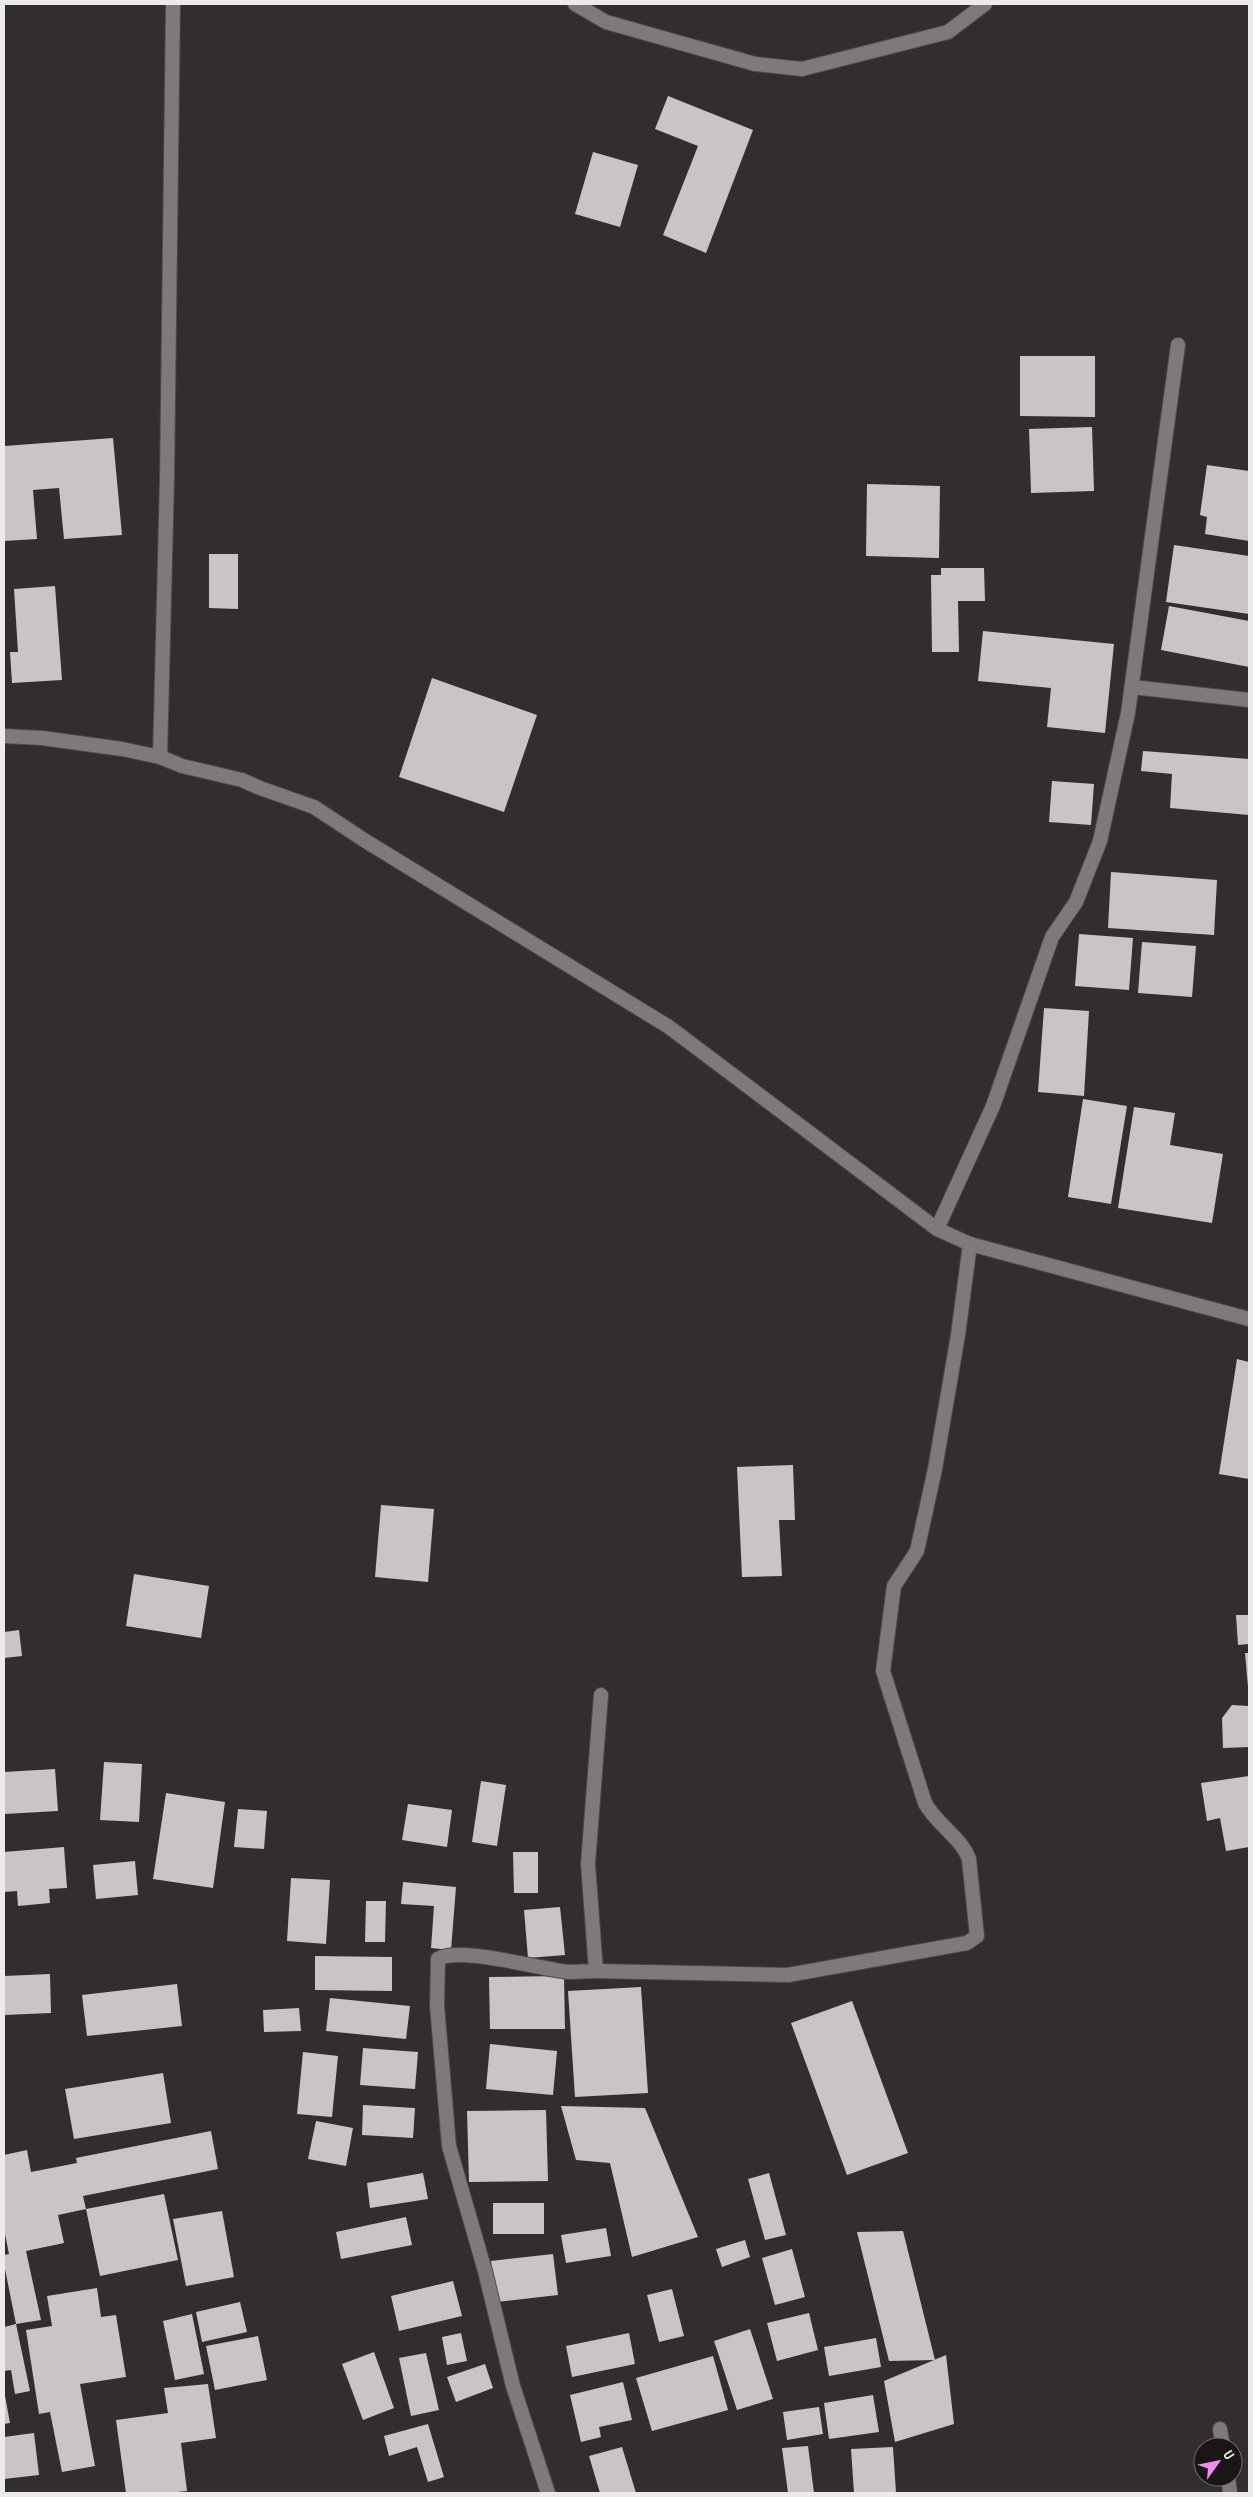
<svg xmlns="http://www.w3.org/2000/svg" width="1253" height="2497" font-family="'PT Sans Narrow',sans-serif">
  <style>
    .building { fill: #cac5c4 }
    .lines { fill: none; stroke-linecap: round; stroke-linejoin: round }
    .minor-casing { stroke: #4d4a48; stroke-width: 16 }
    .tertiary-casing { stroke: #4d4a48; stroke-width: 16 }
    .minor { stroke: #7f7a79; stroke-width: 14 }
    .tertiary { stroke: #7f7a79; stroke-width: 14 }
  </style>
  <rect width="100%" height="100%" fill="#322e2d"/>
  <!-- building -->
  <g class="building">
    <polygon points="668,96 753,130 706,253 663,235 698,146 655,129"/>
    <polygon points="593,152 638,165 620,227 575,214"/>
    <polygon points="1020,356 1095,356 1095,417 1020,416"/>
    <polygon points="1092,427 1094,491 1031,493 1029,429"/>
    <polygon points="113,438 122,535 64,539 59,488 33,490 37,539 4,541 4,446"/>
    <polygon points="1207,465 1249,471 1249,541 1205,534 1207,517 1200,515"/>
    <polygon points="867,484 940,486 939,558 866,556"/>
    <polygon points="1174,545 1249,556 1249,614 1166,602"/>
    <polygon points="209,554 238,554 238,609 209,608"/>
    <polygon points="941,568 984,568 985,601 958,601 959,652 932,652 931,575 941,575"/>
    <polygon points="55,586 62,680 12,683 10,652 18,652 14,589"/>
    <polygon points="1169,606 1249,621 1249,667 1161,650"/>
    <polygon points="983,631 1114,644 1105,733 1047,727 1051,688 978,681"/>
    <polygon points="432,678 537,715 504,812 399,777"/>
    <polygon points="1143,751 1249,759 1249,815 1170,808 1172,774 1141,771"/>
    <polygon points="1052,781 1094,784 1091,825 1049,822"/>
    <polygon points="1111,872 1217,880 1214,935 1108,928"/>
    <polygon points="1079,934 1133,938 1129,990 1075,986"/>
    <polygon points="1142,942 1196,946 1192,997 1138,993"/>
    <polygon points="1044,1008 1089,1011 1084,1096 1038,1092"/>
    <polygon points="1083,1099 1127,1106 1111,1204 1068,1197"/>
    <polygon points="1134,1107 1175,1113 1170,1145 1223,1154 1212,1223 1118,1208"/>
    <polygon points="1237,1359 1249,1362 1249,1479 1219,1474"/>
    <polygon points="793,1465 795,1520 779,1520 782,1576 742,1577 737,1467"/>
    <polygon points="381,1505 434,1509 428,1582 375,1577"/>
    <polygon points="134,1574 209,1586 201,1638 126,1626"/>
    <polygon points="1236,1615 1249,1615 1249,1644 1238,1645"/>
    <polygon points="19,1630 22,1656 4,1658 4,1632"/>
    <polygon points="1245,1653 1249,1653 1249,1687 1248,1687"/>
    <polygon points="1232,1705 1249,1706 1249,1747 1223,1748 1222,1718"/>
    <polygon points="104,1762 142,1764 139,1822 100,1820"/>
    <polygon points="55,1769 58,1811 4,1814 4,1772"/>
    <polygon points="1249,1776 1249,1847 1226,1851 1220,1818 1207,1821 1201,1783"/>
    <polygon points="481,1781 506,1785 497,1846 472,1842"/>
    <polygon points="166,1793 225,1802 213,1888 153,1879"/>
    <polygon points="408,1804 452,1810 447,1847 402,1840"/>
    <polygon points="238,1809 267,1811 264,1849 234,1847"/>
    <polygon points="64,1847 67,1888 49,1889 50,1903 18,1906 17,1891 4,1892 4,1852"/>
    <polygon points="513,1852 538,1852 538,1893 514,1893"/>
    <polygon points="135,1861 138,1895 96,1899 93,1865"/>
    <polygon points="291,1878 330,1880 326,1944 287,1941"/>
    <polygon points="403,1882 456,1887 451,1950 431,1948 434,1906 401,1904"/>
    <polygon points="366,1901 386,1901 385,1942 365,1942"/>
    <polygon points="560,1907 565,1955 528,1958 524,1910"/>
    <polygon points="315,1956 392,1957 392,1991 315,1990"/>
    <polygon points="50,1974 51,2013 4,2015 4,1976"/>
    <polygon points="564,1976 565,2029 490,2029 489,1977"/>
    <polygon points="177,1984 182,2026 87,2036 82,1995"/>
    <polygon points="641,1987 648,2093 575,2097 568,1991"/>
    <polygon points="330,1998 410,2006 406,2039 326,2031"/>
    <polygon points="852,2001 908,2153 847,2175 791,2023"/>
    <polygon points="299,2008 301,2031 264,2032 263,2010"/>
    <polygon points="490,2044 557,2051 553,2095 486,2089"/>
    <polygon points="363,2048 418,2052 415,2089 360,2085"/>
    <polygon points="303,2052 338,2056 332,2117 297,2114"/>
    <polygon points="163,2073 171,2123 74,2139 65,2089"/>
    <polygon points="363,2105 415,2108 413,2138 362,2135"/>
    <polygon points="561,2106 645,2108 698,2237 632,2257 610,2163 576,2160"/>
    <polygon points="546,2110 548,2181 469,2182 467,2111"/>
    <polygon points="316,2121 353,2128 346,2166 308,2159"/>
    <polygon points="211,2131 218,2169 83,2196 86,2209 164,2194 178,2260 100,2276 86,2209 58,2215 64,2243 26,2251 41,2320 16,2324 4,2264 4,2255 9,2254 4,2229 4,2155 27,2150 31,2172 77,2163 76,2158"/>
    <polygon points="423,2173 428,2199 370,2208 367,2183"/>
    <polygon points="769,2173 786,2235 765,2240 748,2179"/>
    <rect x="493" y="2203" width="51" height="31"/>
    <polygon points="222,2211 234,2277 186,2286 173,2219"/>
    <polygon points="406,2217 412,2245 341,2259 336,2232"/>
    <polygon points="606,2228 611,2256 566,2263 561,2235"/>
    <polygon points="903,2231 935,2360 889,2361 857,2232"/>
    <polygon points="745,2240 750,2257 722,2267 716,2249"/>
    <polygon points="792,2249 805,2297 775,2305 762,2258"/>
    <polygon points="553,2254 558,2295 496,2302 491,2261"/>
    <polygon points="453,2281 462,2316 399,2331 391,2296"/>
    <polygon points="97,2288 101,2317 116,2315 126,2377 80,2384 95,2466 62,2472 50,2412 39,2414 26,2330 52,2326 47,2296"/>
    <polygon points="672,2289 684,2336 659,2342 647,2295"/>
    <polygon points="240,2302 247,2332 202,2342 196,2312"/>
    <polygon points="809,2313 818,2350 777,2361 767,2323"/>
    <polygon points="192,2314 204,2374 175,2380 163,2321"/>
    <polygon points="16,2324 30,2391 15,2394 11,2370 4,2371 4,2327"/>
    <polygon points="750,2329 773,2399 737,2410 714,2341"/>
    <polygon points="461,2333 467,2361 447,2365 442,2337"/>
    <polygon points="629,2333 635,2364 572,2377 566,2346"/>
    <polygon points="258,2336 267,2380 215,2390 206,2346"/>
    <polygon points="876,2338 881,2367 829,2376 824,2347"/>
    <polygon points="374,2352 394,2408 363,2420 342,2364"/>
    <polygon points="426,2353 439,2410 411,2416 399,2358"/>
    <polygon points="946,2355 954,2424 895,2442 884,2381"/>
    <polygon points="713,2356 728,2410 652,2431 636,2378"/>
    <polygon points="485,2364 493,2388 456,2402 447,2377"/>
    <polygon points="623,2382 632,2420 599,2427 601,2437 581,2442 570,2395"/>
    <polygon points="208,2384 216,2438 181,2443 187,2491 167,2493 126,2493 116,2420 168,2413 164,2388"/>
    <polygon points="873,2395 879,2432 829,2439 824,2403"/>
    <polygon points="5,2396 10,2423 4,2424 4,2397"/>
    <polygon points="819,2407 823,2434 787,2440 783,2412"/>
    <polygon points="428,2424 444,2477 428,2482 417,2447 389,2456 384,2436"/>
    <polygon points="34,2433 39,2475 4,2479 4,2437"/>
    <polygon points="808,2446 814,2493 788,2493 782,2448"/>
    <polygon points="622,2447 636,2493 600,2493 589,2456"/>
    <polygon points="893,2447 896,2493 854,2493 851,2449"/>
  </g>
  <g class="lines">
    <defs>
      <g id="minor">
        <polyline points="575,4 606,22 755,64 802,69 948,32 985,4"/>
        <polyline points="1132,687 1249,700"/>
        <polyline points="160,757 167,479 173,4"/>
        <polyline points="937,1229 993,1106 1052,937 1076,902 1100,841 1128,713 1178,345"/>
        <path d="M596 1971 788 1975 967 1943 977 1936 969 1859C961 1837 936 1824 925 1803L883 1671 894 1586 917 1551 935 1469 958 1335 970 1244"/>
        <polyline points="1220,2429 1223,2447"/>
        <polyline points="1228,2477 1230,2493"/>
        <path d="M548 2493 513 2386 485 2271 449 2146 437 2005 438 1959C460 1946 540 1969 569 1972 577 1972 587 1971 596 1971L588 1864 601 1695"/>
      </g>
      <polyline id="tertiary" points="4,736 42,738 122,749 160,757 182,766 242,780 260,788 314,807 364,840 669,1027 937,1229 970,1244 1249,1319"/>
    </defs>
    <!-- minor casing -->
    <use href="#minor" class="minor-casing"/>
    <!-- tertiary casing -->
    <use href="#tertiary" class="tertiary-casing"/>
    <!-- minor -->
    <use href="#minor" class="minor"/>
    <!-- tertiary -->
    <use href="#tertiary" class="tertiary"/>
  </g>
  <!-- border -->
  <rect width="1253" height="2497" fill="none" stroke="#edebea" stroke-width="10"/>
  <!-- north arrow -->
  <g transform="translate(1218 2462) rotate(57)"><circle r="24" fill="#191716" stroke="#6e6c6b"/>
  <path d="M0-4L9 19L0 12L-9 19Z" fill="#f489f0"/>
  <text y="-8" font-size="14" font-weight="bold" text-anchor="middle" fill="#edebea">U</text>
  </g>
</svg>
